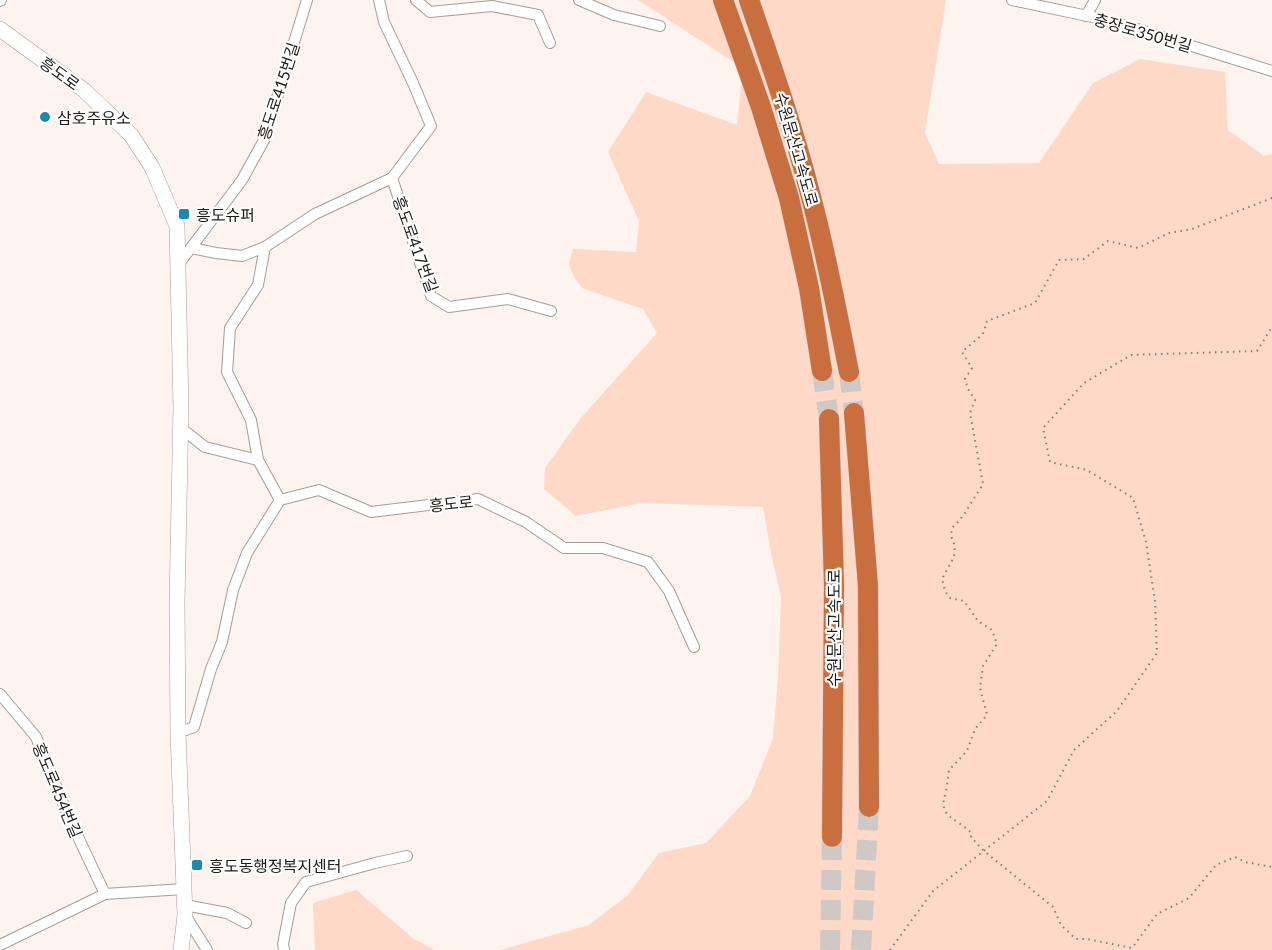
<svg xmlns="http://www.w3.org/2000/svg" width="1272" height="950" font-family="Lato,'Noto Sans KR',sans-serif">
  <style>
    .green { fill: #fed9c8 }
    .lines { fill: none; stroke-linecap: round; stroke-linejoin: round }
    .highway-tunnel { stroke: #d0c8c4; stroke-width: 20; stroke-dasharray: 20 10; stroke-linecap: butt }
    .street-casing { stroke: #a69d99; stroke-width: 12 }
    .secondary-casing { stroke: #a69d99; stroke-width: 16 }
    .highway-casing { stroke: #d2d1d1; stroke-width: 21 }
    .path { stroke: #857f7c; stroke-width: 2; stroke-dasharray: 1.5 4.5; stroke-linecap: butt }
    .street { stroke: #fff; stroke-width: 10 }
    .secondary { stroke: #fff; stroke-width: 15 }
    .highway { stroke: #c96f3f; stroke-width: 20 }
    .poi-dot { fill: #1a8aaf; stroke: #fff; stroke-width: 2 }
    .labels { text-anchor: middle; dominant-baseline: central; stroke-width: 4.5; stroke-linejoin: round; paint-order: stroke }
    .street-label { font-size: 16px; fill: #1e1b19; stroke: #fff }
    .poi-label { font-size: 16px; fill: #1e1b19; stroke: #fff; text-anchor: start }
  </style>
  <rect width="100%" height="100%" fill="#fdf3ef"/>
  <!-- green -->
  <g class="green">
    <polygon points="638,0 946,0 925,133 939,164 1039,163 1093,83 1140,59 1225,72 1228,130 1264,156 1272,154 1272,950 500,950 589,925 628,895 659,853 706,843 750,796 773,738 778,677 781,597 771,553 763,507 641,503 576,516 544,489 545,468 580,419 657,333 643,309 582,288 574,277 569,264 573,249 636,252 639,221 608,152 646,92 737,125 743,68"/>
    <polygon points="356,890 414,939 435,950 315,950 313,903"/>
  </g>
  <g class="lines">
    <!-- highway-tunnel -->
    <g class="highway-tunnel">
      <polyline points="822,371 829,419"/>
      <polyline points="849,372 854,413"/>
      <polyline points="830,950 832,837"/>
      <polyline points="861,950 869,807"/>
    </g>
    <defs>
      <g id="street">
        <polyline points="379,0 384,22 413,83 431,126 392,178 315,214 265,247 258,285 230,328 227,372 251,420 258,460 280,500 319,490 371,512 478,499 526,522 564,548 603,548 648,562 669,591 694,647"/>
        <polyline points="416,0 430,12 492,6 538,15 550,43"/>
        <polyline points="579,0 614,15 660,26"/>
        <polyline points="1012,0 1097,18 1134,28 1272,71"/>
        <polyline points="0,1 1,0"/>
        <polyline points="1086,16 1095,0"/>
        <polyline points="392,178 431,296 449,307 508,299 551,311"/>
        <polyline points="191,248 216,253 242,256 265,247"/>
        <polyline points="178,265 242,180 264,140 307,0"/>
        <polyline points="181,428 205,447 258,460"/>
        <polyline points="0,694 36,737 70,820 105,894"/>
        <polyline points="178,733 194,727 211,669 222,642 233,590 247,553 280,500"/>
        <polyline points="185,905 227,913 246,923"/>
        <polyline points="185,915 207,950"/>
        <polyline points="0,945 105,894 184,889"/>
        <polyline points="284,950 283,944 291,903 306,882 375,863 407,856"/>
      </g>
      <polyline id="secondary" points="0,29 85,91 131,135 152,167 177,226 181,407 177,603 178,733 185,915 181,950"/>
      <g id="highway">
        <polyline points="723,0 761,107 789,198 809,288 822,371"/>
        <path d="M749 0C771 64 793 127 810 193 826 252 837 312 849 372"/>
        <polyline points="854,413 868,586 869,807"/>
        <polyline points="829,419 834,585 832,837"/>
      </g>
    </defs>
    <!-- street casing -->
    <use href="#street" class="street-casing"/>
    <!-- secondary casing -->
    <use href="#secondary" class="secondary-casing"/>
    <!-- highway casing -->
    <use href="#highway" class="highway-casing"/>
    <!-- path -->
    <g class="path">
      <path d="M1272 198 1192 229 1169 233 1138 248 1108 241 1084 259 1059 260 1035 303 987 321 983 334 962 352 972 368 965 379 968 389 975 400 970 413 983 484 963 516 952 528 951 536 955 546 954 557 942 579 945 591 950 598 964 601 978 621 992 630 997 644 983 666 980 688 987 715 975 729 967 751 949 770 946 792C936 819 959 818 972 834L971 837 984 851 1053 907 1061 925 1076 939H1087L1132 948 1157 914 1189 898 1216 865 1235 857 1245 862 1272 867"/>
      <polyline points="890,950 933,891 1047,801 1074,750 1117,711 1157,653 1155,601 1146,542 1133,498 1087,470 1050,462 1043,428 1084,383 1131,355 1257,351 1272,327"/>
    </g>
    <!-- street -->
    <use href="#street" class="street"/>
    <!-- secondary -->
    <use href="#secondary" class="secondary"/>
    <!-- highway -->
    <use href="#highway" class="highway"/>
  </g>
  <!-- markers -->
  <g class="poi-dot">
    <circle cx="45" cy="117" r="6"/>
    <rect x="178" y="208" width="12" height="12" rx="3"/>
    <rect x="191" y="859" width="12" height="12" rx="3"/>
  </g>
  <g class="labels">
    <!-- street labels -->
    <g class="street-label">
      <text transform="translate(1143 32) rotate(16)">충장로350번길</text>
      <text transform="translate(60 73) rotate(36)">흥도로</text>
      <text transform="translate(278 91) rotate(-72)">흥도로415번길</text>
      <text transform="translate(797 149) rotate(74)">수원문산고속도로</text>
      <text transform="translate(416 244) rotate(70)">흥도로417번길</text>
      <text transform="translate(451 503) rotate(-6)">흥도로</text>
      <text transform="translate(833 628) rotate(-90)">수원문산고속도로</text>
      <text transform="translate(58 790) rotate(67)">흥도로454번길</text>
    </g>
    <!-- poi labels -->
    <g class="poi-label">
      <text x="57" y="117">삼호주유소</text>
      <text x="196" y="214">흥도슈퍼</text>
      <text x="209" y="865">흥도동행정복지센터</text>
    </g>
  </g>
</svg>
